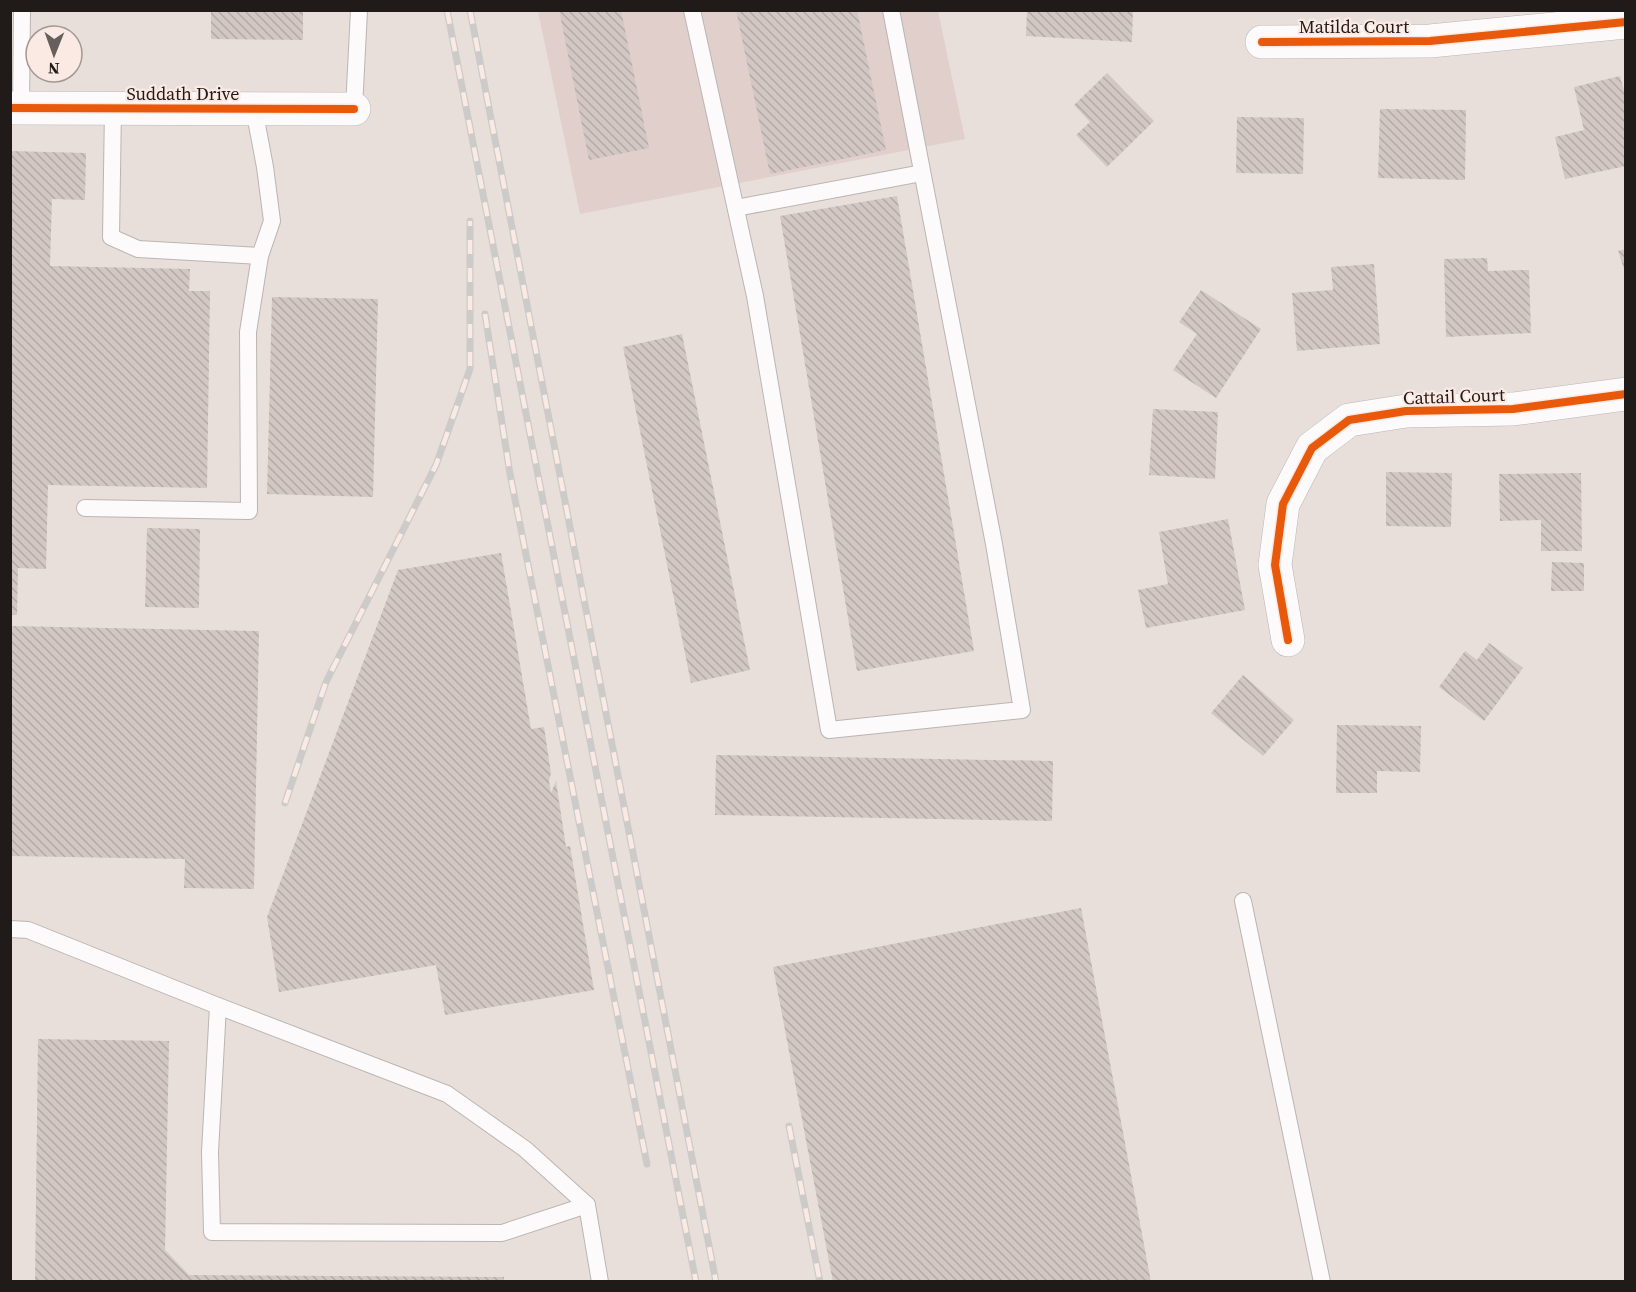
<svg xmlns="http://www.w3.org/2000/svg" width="1636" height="1292" font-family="'Source Serif 4',serif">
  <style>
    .commercial { fill: #e1cfcc }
    .building { fill: url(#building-back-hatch) }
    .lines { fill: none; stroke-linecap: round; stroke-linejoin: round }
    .lane-casing { stroke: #bbb5b2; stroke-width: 18 }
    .street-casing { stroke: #bbb5b2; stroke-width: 34 }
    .lane { stroke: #fcfafa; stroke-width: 16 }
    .street { stroke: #fcfafa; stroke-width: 33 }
    .rail-casing { stroke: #cdcbc9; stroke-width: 7 }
    .rail { stroke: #faeae3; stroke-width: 4.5; stroke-dasharray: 14; stroke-linecap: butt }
    .cycleway-casing { stroke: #faeae3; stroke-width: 11 }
    .cycleway { stroke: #e8590c; stroke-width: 8 }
    .labels { text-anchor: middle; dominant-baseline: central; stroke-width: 4.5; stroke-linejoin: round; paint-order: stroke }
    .street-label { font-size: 18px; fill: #201a18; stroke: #faeae3 }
  </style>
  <defs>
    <pattern id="building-back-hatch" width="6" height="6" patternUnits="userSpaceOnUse" patternTransform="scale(1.5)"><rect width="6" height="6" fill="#d2c7c2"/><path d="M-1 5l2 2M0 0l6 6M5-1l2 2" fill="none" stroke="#b4aaa6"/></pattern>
  </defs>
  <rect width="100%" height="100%" fill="#e8dfdb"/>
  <!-- commercial -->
  <polygon class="commercial" points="538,11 938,11 965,139 580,214"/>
  <!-- building -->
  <g class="building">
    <polygon points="211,10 303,10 303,40 211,39"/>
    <polygon points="559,10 621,10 649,148 589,160"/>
    <polygon points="736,10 857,10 886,150 770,174"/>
    <polygon points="1027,10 1133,10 1132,42 1026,36"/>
    <polygon points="1107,73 1154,121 1107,167 1076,135 1090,122 1074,105"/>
    <polygon points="1620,76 1626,98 1626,166 1565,179 1555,137 1584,130 1574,87"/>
    <polygon points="1380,109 1466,110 1465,180 1378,178"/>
    <polygon points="1237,117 1304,118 1303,174 1236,173"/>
    <polygon points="10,151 86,153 85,200 52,199 50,266 190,269 189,291 210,291 207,488 48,485 46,569 18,568 17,615 10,615"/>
    <polygon points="897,196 974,651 857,671 780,216"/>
    <polygon points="1626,249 1626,272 1625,272 1618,251"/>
    <polygon points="1487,258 1488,271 1529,270 1531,333 1446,337 1444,259"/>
    <polygon points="1374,264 1380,344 1297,351 1292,293 1333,290 1331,267"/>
    <polygon points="1201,290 1261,329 1216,398 1173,370 1197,334 1179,322"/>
    <polygon points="272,297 378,299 373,497 267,494"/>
    <polygon points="682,334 750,670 691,683 623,347"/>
    <polygon points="1153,409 1218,412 1215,479 1149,475"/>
    <polygon points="1386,472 1452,473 1451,527 1386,526"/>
    <polygon points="1581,473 1582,551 1541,551 1541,520 1500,521 1499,474"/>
    <polygon points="1228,519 1245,610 1146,628 1138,590 1168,584 1159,532"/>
    <polygon points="147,528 200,529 199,608 145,607"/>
    <polygon points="501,553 531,729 544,727 551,773 549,781 551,793 556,781 566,847 570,846 594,990 445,1015 436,965 279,992 267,917 398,570"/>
    <polygon points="1552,562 1584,563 1584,591 1551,591"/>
    <polygon points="10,626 259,631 254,889 184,888 185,859 10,856"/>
    <polygon points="1489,643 1523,668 1484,721 1439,687 1465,651 1477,660"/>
    <polygon points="1243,675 1294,720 1263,756 1211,713"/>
    <polygon points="1337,725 1421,726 1420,772 1377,771 1377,793 1336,793"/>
    <polygon points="716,755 1053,761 1052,821 715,815"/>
    <polygon points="1081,908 1151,1282 833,1282 773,967"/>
    <polygon points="38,1039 169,1041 165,1250 189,1275 504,1277 504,1282 35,1282"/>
  </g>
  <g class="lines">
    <defs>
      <g id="lane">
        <polyline points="692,10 755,296 829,730 1022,710 994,544 891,10"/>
        <polyline points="21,108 22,10"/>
        <polyline points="113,108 111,237 138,249 260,256 272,221 265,167 254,109"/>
        <polyline points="354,109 359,10"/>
        <polyline points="736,208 922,173"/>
        <polyline points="85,508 249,511 248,332 260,256"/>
        <polyline points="1243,901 1322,1282"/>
        <polyline points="10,929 28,930 218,1006 447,1094 525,1149 587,1205"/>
        <polyline points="218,1006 210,1152 212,1232 502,1233 587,1205 600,1282"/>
      </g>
      <g id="street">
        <polyline points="1262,42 1430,41 1626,22"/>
        <polyline points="10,108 354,109"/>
        <polyline points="1288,640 1275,565 1283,504 1312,448 1349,420 1406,411 1513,409 1626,394"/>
      </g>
    </defs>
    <!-- lane casing -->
    <use href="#lane" class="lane-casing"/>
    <!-- street casing -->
    <use href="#street" class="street-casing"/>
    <!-- lane -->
    <use href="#lane" class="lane"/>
    <!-- street -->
    <use href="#street" class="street"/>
    <defs>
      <g id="rail">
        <polyline points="447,10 696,1282"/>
        <polyline points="470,10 716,1282"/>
        <polyline points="485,314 510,474 647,1164"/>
        <polyline points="285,803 326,682 436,465 470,369 470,221"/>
        <polyline points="789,1126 820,1282"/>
      </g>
    </defs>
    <!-- rail casing -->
    <use href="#rail" class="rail-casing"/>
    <!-- rail -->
    <use href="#rail" class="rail"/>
    <defs>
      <g id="cycleway">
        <polyline points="1262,42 1430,41 1626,22"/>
        <polyline points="10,108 354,109"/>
        <polyline points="1288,640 1275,565 1283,504 1312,448 1349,420 1406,411 1513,409 1626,394"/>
      </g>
    </defs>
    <!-- cycleway casing -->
    <use href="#cycleway" class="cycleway-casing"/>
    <!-- cycleway -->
    <use href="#cycleway" class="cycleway"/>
  </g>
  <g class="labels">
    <!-- street labels -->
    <g class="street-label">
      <text x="1354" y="26">Matilda Court</text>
      <text x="183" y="93">Suddath Drive</text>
      <text transform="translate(1454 396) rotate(-2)">Cattail Court</text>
    </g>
  </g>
  <!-- border -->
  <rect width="1636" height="1292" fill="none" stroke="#201a18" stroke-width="24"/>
  <!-- north arrow -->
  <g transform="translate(54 54) rotate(181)"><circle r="28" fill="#faeae3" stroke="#a39792" stroke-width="1.5"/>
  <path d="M0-4.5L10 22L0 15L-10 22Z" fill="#665f5c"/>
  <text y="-9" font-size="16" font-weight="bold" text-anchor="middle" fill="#201a18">N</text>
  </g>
</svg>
